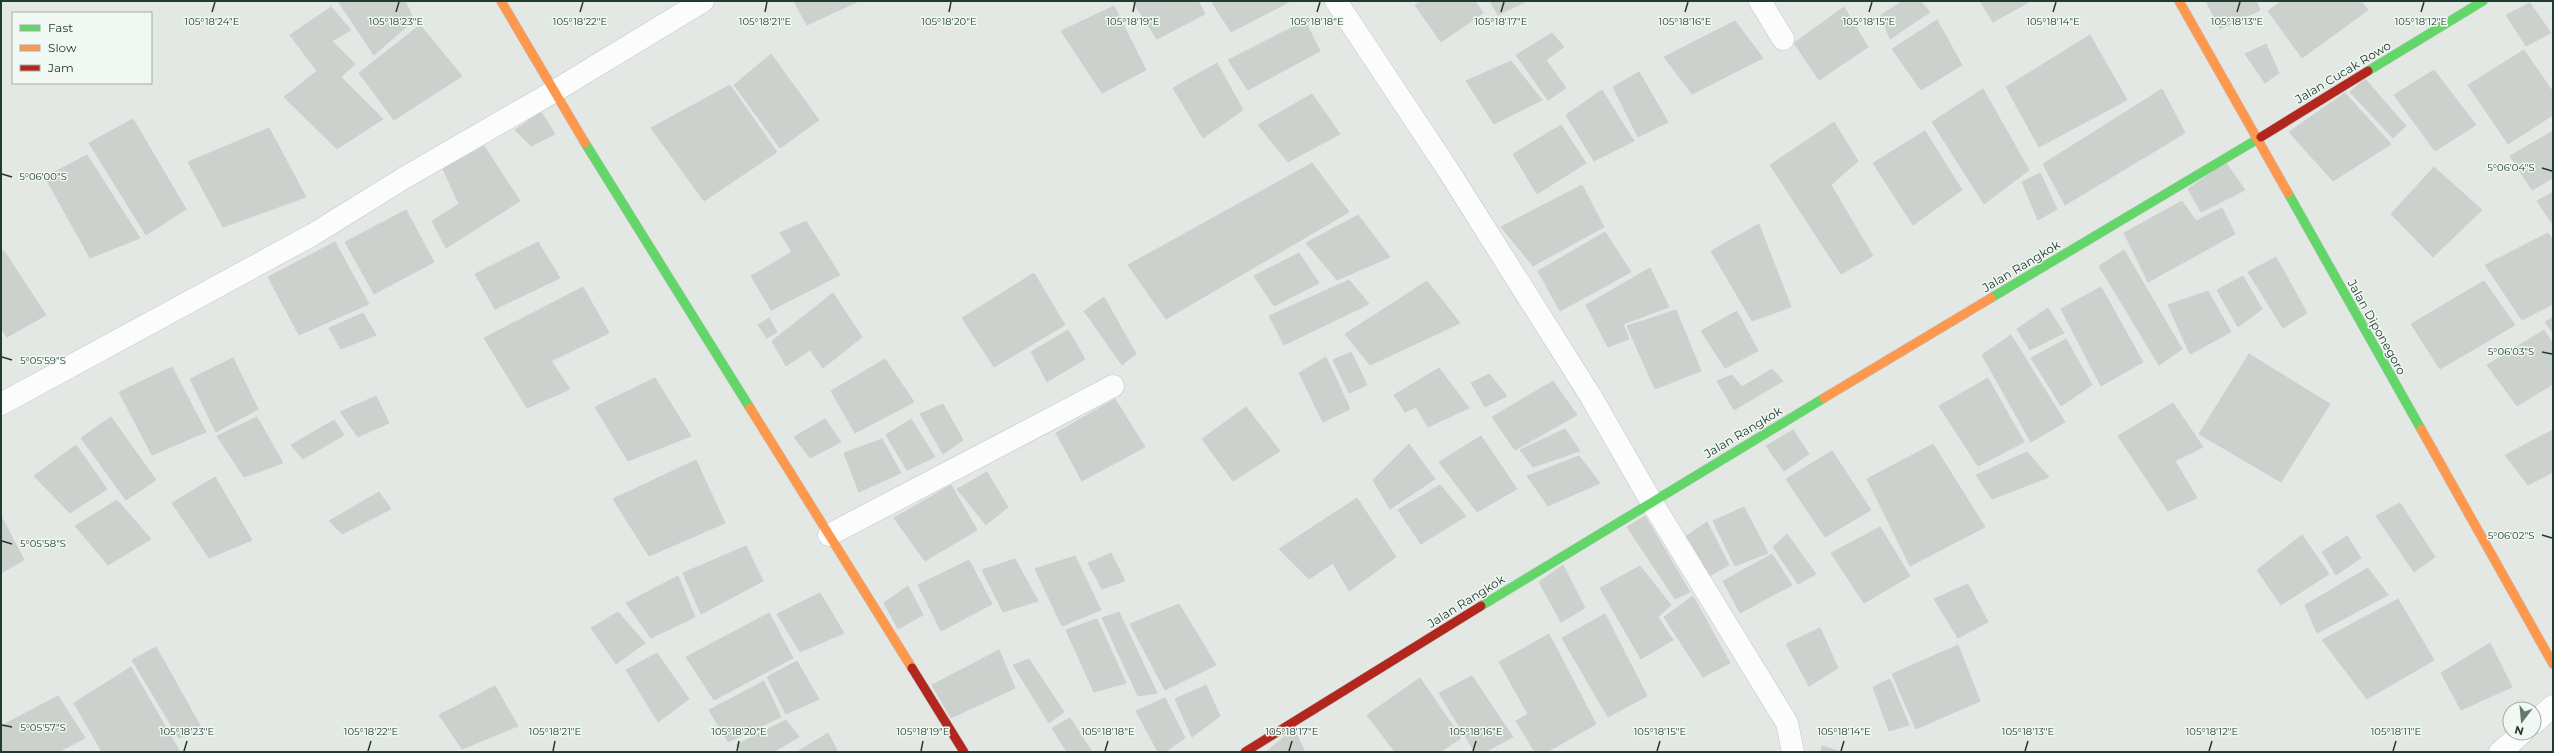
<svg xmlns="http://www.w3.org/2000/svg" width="2554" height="753" font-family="Montserrat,sans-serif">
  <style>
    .building { fill: #ccd1ce; stroke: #cbd1ce }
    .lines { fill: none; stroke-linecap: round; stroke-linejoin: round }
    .street-casing { stroke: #c0c5c2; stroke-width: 23 }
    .fast-casing { stroke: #bec6c2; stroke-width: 10 }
    .slow-casing { stroke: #bec6c2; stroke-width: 10 }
    .jam-casing { stroke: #bec6c2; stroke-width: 10 }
    .street { stroke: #fbfcfb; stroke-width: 22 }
    .fast { stroke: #63d668; stroke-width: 9 }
    .slow { stroke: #ff974d; stroke-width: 9 }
    .jam { stroke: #b3261e; stroke-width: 9 }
    .ticks { fill: none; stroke: #203c31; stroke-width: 1.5 }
    .labels { text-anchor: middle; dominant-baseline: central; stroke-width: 3; stroke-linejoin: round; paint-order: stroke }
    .street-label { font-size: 12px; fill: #203c31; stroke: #f1f8f3 }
    .ticks-label { font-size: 10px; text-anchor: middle; fill: #203c31; stroke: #f1f8f3; stroke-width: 3; stroke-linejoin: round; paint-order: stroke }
  </style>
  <rect width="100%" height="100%" fill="#e3e8e5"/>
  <!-- building -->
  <g class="building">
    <polygon points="338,1 405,1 414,20 374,55"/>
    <polygon points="794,1 859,1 807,25"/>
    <polygon points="1198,1 1205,14 1157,39 1133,2"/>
    <polygon points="1211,1 1291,1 1231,32"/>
    <polygon points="1422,1 1475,1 1483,13 1441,42 1415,5"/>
    <polygon points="1490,1 1527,1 1498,15"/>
    <polygon points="1903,1 1920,1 1930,12 1890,39 1881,15"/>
    <polygon points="1980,1 2028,1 2029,2 1993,22"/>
    <polygon points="2206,1 2256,1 2260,10 2220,29"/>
    <polygon points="2282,1 2361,1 2368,10 2302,58 2268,11"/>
    <polygon points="2530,3 2551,33 2526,46 2506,15"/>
    <polygon points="1114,6 1146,70 1102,93 1061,31"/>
    <polygon points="331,7 351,30 332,41 355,64 341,77 383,119 337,149 284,97 317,71 290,35"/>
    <polygon points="1844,7 1868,47 1819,80 1794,43"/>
    <polygon points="1937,20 1962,65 1921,90 1892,49"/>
    <polygon points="1305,21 1320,51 1248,90 1228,60"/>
    <polygon points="1735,21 1763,58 1692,94 1664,57"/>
    <polygon points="420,25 462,76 394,120 359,73"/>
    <polygon points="1552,33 1564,47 1546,60 1566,88 1548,100 1516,55"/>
    <polygon points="2090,35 2127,100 2039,147 2006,87"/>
    <polygon points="2266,44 2279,73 2265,83 2245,54"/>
    <polygon points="2524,50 2553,92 2553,115 2508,144 2468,85"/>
    <polygon points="771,54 819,120 780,148 734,85"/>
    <polygon points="1511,61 1542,100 1494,124 1466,81"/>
    <polygon points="1217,63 1243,110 1203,138 1173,88"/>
    <polygon points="2434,70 2476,125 2435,151 2394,95"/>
    <polygon points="1639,72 1668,122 1638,137 1613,87"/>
    <polygon points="2365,79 2406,126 2393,138 2350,92"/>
    <polygon points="730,85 777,152 704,201 651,128"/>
    <polygon points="1983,89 2029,170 1984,204 1932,122"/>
    <polygon points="2162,89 2185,133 2065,205 2043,164"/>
    <polygon points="1602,90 1634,141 1594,161 1566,115"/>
    <polygon points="2345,93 2391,144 2333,181 2289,132"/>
    <polygon points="1312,94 1340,134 1288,162 1258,125"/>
    <polygon points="541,112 555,134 531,146 515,130"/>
    <polygon points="133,119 186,209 146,235 89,143"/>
    <polygon points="1834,122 1858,161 1831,185 1873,256 1841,274 1770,165"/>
    <polygon points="1561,125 1586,163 1537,194 1513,154"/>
    <polygon points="269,128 306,197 223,227 188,162"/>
    <polygon points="1925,131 1962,190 1913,225 1873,163"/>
    <polygon points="2553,131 2553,178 2532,190 2510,156"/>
    <polygon points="484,146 520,201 446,248 432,221 459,204 443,169"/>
    <polygon points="87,155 140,238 90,258 45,177"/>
    <polygon points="1312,163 1349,212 1166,319 1128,265"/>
    <polygon points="2226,163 2245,190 2201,212 2188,189"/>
    <polygon points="2434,167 2482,210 2433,257 2391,214"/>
    <polygon points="2040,173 2057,209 2038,220 2022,182"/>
    <polygon points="1582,185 1604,227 1533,266 1501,227"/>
    <polygon points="2553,192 2553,225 2537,201"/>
    <polygon points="2182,201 2196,221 2222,208 2235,234 2148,282 2124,233"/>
    <polygon points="406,210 434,262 374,294 345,242"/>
    <polygon points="1358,215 1390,257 1337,280 1306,243"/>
    <polygon points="806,221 840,275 771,310 751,276 792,252 780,233"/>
    <polygon points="1759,224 1791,307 1752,321 1711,251"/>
    <polygon points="1605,232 1631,272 1560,311 1538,271"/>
    <polygon points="2548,233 2553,240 2553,304 2522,320 2485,265"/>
    <polygon points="335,242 369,304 299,335 268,277"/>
    <polygon points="538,242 560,278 495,309 475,274"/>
    <polygon points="2124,250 2182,349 2159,365 2099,266"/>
    <polygon points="4,251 46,315 7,337 1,328 1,252"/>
    <polygon points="1299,253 1319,283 1274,306 1254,276"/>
    <polygon points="2276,257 2307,313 2283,328 2248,272"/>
    <polygon points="1650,268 1669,307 1623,324 1629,339 1608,347 1586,305"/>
    <polygon points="1034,273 1065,325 994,367 962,318"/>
    <polygon points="2243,276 2262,309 2238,327 2217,290"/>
    <polygon points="1349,280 1369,304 1284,345 1269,316"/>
    <polygon points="1427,281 1460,323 1370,365 1345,334"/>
    <polygon points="2484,281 2515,325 2440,369 2411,324"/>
    <polygon points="583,287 609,333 551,361 570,389 527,408 484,338"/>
    <polygon points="2101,287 2143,362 2101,386 2061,309"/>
    <polygon points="2208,291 2231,332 2190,354 2168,305"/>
    <polygon points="833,293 862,337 823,368 810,350 786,366 772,341"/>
    <polygon points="1104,297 1136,354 1122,365 1084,311"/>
    <polygon points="2048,308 2064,333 2030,350 2017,329"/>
    <polygon points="1676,310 1701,371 1655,389 1627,326"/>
    <polygon points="1737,311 1758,351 1725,368 1701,331"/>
    <polygon points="363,313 376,335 341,349 329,328"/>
    <polygon points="2553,317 2553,333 2545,322"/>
    <polygon points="769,318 777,332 767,338 758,325"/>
    <polygon points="1068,330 1085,359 1047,382 1031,352"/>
    <polygon points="2544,330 2553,344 2553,384 2517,406 2487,365"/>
    <polygon points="2011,335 2065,422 2031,442 1982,355"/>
    <polygon points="2066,339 2092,385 2061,406 2031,358"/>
    <polygon points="1351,352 1367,385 1349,393 1333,360"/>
    <polygon points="2249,354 2330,404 2281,482 2199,434"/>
    <polygon points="1326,357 1350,409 1323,422 1299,373"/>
    <polygon points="233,358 258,409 216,432 190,379"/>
    <polygon points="885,359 914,402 855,433 831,391"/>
    <polygon points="172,367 206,432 152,455 119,392"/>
    <polygon points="1439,368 1469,408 1428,427 1416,407 1405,412 1394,395"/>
    <polygon points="1772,369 1783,381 1734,410 1717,381 1732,375 1742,387"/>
    <polygon points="1489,374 1507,396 1485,407 1471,383"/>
    <polygon points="655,378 691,436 628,461 595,407"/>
    <polygon points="1988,378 2024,442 1978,466 1939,406"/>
    <polygon points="1553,381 1577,415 1515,450 1492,417"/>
    <polygon points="376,396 389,423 358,437 340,412"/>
    <polygon points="1115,399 1145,447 1082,481 1056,433"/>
    <polygon points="2173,403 2203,447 2175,461 2197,498 2168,511 2118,436"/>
    <polygon points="943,404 963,440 943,454 920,414"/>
    <polygon points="1246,407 1280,451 1233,481 1202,439"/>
    <polygon points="111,417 156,480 126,500 81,438"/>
    <polygon points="257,417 283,463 244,477 217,436"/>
    <polygon points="825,419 841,442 810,458 794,437"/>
    <polygon points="911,419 935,457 907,470 886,435"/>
    <polygon points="334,420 344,435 303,459 291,445"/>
    <polygon points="1565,429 1580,451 1533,467 1520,450"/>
    <polygon points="1793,430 1809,454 1784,471 1766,446"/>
    <polygon points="2553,430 2553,472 2528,485 2505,455"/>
    <polygon points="1481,436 1517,489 1477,512 1439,462"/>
    <polygon points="882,439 901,473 859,492 844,453"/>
    <polygon points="1409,444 1435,479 1390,509 1373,480"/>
    <polygon points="1933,444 1985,527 1910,566 1867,479"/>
    <polygon points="76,445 107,489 70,513 34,476"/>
    <polygon points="1832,451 1871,510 1825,537 1786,479"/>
    <polygon points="2027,452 2049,477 1992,499 1976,475"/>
    <polygon points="1579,456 1600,483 1548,506 1527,476"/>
    <polygon points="696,460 725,523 649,556 613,499"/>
    <polygon points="987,472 1008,507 986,525 957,489"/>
    <polygon points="215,477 252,540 209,558 172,503"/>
    <polygon points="951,485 977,530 925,561 894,518"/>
    <polygon points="1440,485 1466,516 1421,544 1398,510"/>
    <polygon points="379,492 391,509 342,534 329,521"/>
    <polygon points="1357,498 1396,557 1349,591 1333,563 1309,579 1279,549"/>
    <polygon points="117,500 151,539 108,565 75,526"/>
    <polygon points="2400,503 2435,557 2414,572 2376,516"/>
    <polygon points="1744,507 1768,553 1735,566 1713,521"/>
    <polygon points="1,516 24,560 1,573"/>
    <polygon points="1645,516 1690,592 1675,599 1627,527"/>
    <polygon points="1707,522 1729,565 1707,577 1685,537"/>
    <polygon points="1880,527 1910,576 1864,603 1831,553"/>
    <polygon points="1787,534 1816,574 1798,584 1773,547"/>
    <polygon points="2302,535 2329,574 2281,605 2257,570"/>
    <polygon points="2347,536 2361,558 2336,575 2322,552"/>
    <polygon points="746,546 763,581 701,614 683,573"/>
    <polygon points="1111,553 1125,581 1102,589 1088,563"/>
    <polygon points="1772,554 1792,585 1740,613 1723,581"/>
    <polygon points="1075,556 1101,610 1062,626 1035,569"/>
    <polygon points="1015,559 1038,601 1003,612 982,570"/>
    <polygon points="969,560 992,604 941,631 918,585"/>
    <polygon points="1563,565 1585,608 1561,622 1539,582"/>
    <polygon points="1640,566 1671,605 1658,617 1673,640 1641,659 1600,588"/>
    <polygon points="2368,568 2388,595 2317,633 2305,605"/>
    <polygon points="678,576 695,617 651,638 626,603"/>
    <polygon points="1968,584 1988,622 1958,638 1934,599"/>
    <polygon points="908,586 923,615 898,629 884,603"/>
    <polygon points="820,593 844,633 800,652 777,614"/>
    <polygon points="1693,596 1730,663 1703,677 1664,617"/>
    <polygon points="2398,599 2434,660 2367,699 2322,640"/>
    <polygon points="1179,604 1216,665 1165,690 1130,624"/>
    <polygon points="618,612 645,643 616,664 591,628"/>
    <polygon points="1119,612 1157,693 1138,696 1102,618"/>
    <polygon points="769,613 793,658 714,700 686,657"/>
    <polygon points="1605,614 1647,696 1608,717 1562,638"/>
    <polygon points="1097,619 1126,683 1094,692 1066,630"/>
    <polygon points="1820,628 1838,668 1809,686 1786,644"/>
    <polygon points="1549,634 1596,724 1547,752 1535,752 1516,721 1528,714 1499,662"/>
    <polygon points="2490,643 2512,687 2461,710 2441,673"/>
    <polygon points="1958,645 1980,701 1916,729 1892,674"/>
    <polygon points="156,647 202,729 179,738 132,660"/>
    <polygon points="999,650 1015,688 951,718 932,685"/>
    <polygon points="657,653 689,699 658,722 626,670"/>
    <polygon points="1029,659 1064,712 1049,723 1013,665"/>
    <polygon points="797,661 819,699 786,714 767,677"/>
    <polygon points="131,667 180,752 102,752 74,703"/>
    <polygon points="1472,676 1513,737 1485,752 1475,752 1439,693"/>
    <polygon points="1420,678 1461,738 1440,752 1395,752 1367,715"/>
    <polygon points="1890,679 1909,725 1889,731 1873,687"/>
    <polygon points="764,681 781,717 728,742 709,710"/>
    <polygon points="1206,685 1220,716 1192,737 1175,699"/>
    <polygon points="495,686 518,726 462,749 439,715"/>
    <polygon points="58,696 85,738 58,752 1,752 1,726"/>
    <polygon points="1165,698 1185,738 1165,752 1158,752 1136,711"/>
    <polygon points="1070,718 1092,752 1067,752 1052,728"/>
    <polygon points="786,720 799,737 773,752 741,752 736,745"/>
    <polygon points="1294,729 1305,752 1266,752"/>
    <polygon points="828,733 838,752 797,752"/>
    <polygon points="1822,746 1842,752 1821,752"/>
  </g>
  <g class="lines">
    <defs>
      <g id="street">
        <polyline points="1336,1 1448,170 1590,395 1651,501 1787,723 1793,752"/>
        <polyline points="1760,1 1783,39"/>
        <polyline points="1,404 312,235 404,178 553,92 703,1"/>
        <polyline points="829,535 1113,386"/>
        <polyline points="2534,723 2553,706"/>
        <polyline points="2500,752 2522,733"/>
      </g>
      <g id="fast">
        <polyline points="2368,71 2483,1"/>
        <polyline points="585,143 750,408"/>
        <polyline points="2288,193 2421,429"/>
        <polyline points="1991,298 2261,137"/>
        <polyline points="1481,606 1824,398"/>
      </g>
      <g id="slow">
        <polyline points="501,1 585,143"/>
        <polyline points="2179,1 2288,193"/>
        <polyline points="1824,398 1991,298"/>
        <polyline points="750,408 912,668"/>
        <polyline points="2421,429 2553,664"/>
      </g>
      <g id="jam">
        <polyline points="2261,137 2368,71"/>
        <polyline points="912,668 964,752"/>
        <polyline points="1245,752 1481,606"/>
      </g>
    </defs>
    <!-- street casing -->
    <use href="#street" class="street-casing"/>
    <!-- fast casing -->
    <use href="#fast" class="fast-casing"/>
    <!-- slow casing -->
    <use href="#slow" class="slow-casing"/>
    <!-- jam casing -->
    <use href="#jam" class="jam-casing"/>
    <!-- street -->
    <use href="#street" class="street"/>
    <!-- fast -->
    <use href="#fast" class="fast"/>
    <!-- slow -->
    <use href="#slow" class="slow"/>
    <!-- jam -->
    <use href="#jam" class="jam"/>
  </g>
  <!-- ticks -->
  <path class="ticks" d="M212 12 215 2M396 12 399 2M580 12 583 2M765 12 767 2M949 12 951 2M1133 12 1135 2M1317 12 1320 2M1501 12 1504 2M1685 12 1688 2M1869 12 1872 2M2053 12 2056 2M2237 12 2240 2M2421 12 2424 2M2542 168 2552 171M2 174 12 177M2542 352 2552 354M2 357 12 360M2542 535 2552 538M2 541 12 544M2 725 12 727M184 751 187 741M368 751 371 741M553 751 555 741M737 751 739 741M921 751 923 741M1105 751 1108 741M1289 751 1292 741M1473 751 1476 741M1657 751 1660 741M1841 751 1844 741M2025 751 2028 741M2209 751 2212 741M2393 751 2396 741"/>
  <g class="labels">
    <!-- street labels -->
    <g class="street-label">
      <text transform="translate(2343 72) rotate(-31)">Jalan Cucak Rowo</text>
      <text transform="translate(2021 266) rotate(-31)">Jalan Rangkok</text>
      <text transform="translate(2377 327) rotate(61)">Jalan Diponegoro</text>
      <text transform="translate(1743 432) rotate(-31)">Jalan Rangkok</text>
      <text transform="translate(1466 601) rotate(-32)">Jalan Rangkok</text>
    </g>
  </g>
  <g class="ticks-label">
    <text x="212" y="25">105°18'24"E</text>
    <text x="396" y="25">105°18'23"E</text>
    <text x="580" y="25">105°18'22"E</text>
    <text x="765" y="25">105°18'21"E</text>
    <text x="949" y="25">105°18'20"E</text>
    <text x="1133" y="25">105°18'19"E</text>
    <text x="1317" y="25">105°18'18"E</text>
    <text x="1501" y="25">105°18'17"E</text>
    <text x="1685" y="25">105°18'16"E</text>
    <text x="1869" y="25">105°18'15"E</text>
    <text x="2053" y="25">105°18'14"E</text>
    <text x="2237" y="25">105°18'13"E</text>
    <text x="2421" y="25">105°18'12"E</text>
    <text x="2511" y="171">5°06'04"S</text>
    <text x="43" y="180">5°06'00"S</text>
    <text x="2511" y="355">5°06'03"S</text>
    <text x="43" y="364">5°05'59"S</text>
    <text x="2511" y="539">5°06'02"S</text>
    <text x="43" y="547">5°05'58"S</text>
    <text x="43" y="731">5°05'57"S</text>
    <text x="187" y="735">105°18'23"E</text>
    <text x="371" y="735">105°18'22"E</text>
    <text x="555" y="735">105°18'21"E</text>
    <text x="739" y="735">105°18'20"E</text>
    <text x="923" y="735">105°18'19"E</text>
    <text x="1108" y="735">105°18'18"E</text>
    <text x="1292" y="735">105°18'17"E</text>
    <text x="1476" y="735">105°18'16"E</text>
    <text x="1660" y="735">105°18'15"E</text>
    <text x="1844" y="735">105°18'14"E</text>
    <text x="2028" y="735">105°18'13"E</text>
    <text x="2212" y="735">105°18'12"E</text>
    <text x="2396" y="735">105°18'11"E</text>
  </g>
  <!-- border -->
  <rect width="2554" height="753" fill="none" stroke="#203c31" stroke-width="4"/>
  <!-- legend -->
  <rect x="12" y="12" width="140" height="72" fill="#f1f8f3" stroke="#9dada5"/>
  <rect x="20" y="25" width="20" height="6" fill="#63d668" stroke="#9dada5"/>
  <text x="48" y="32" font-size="12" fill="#203c31">Fast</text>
  <rect x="20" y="45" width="20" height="6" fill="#ff974d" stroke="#9dada5"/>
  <text x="48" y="52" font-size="12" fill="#203c31">Slow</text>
  <rect x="20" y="65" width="20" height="6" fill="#b3261e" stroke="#9dada5"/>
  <text x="48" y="72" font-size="12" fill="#203c31">Jam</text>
  <!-- north arrow -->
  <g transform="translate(2522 721) rotate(196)"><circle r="19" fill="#f1f8f3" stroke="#9dada5"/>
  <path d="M0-3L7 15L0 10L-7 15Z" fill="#647870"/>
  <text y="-6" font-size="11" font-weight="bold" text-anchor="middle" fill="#203c31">N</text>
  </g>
</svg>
